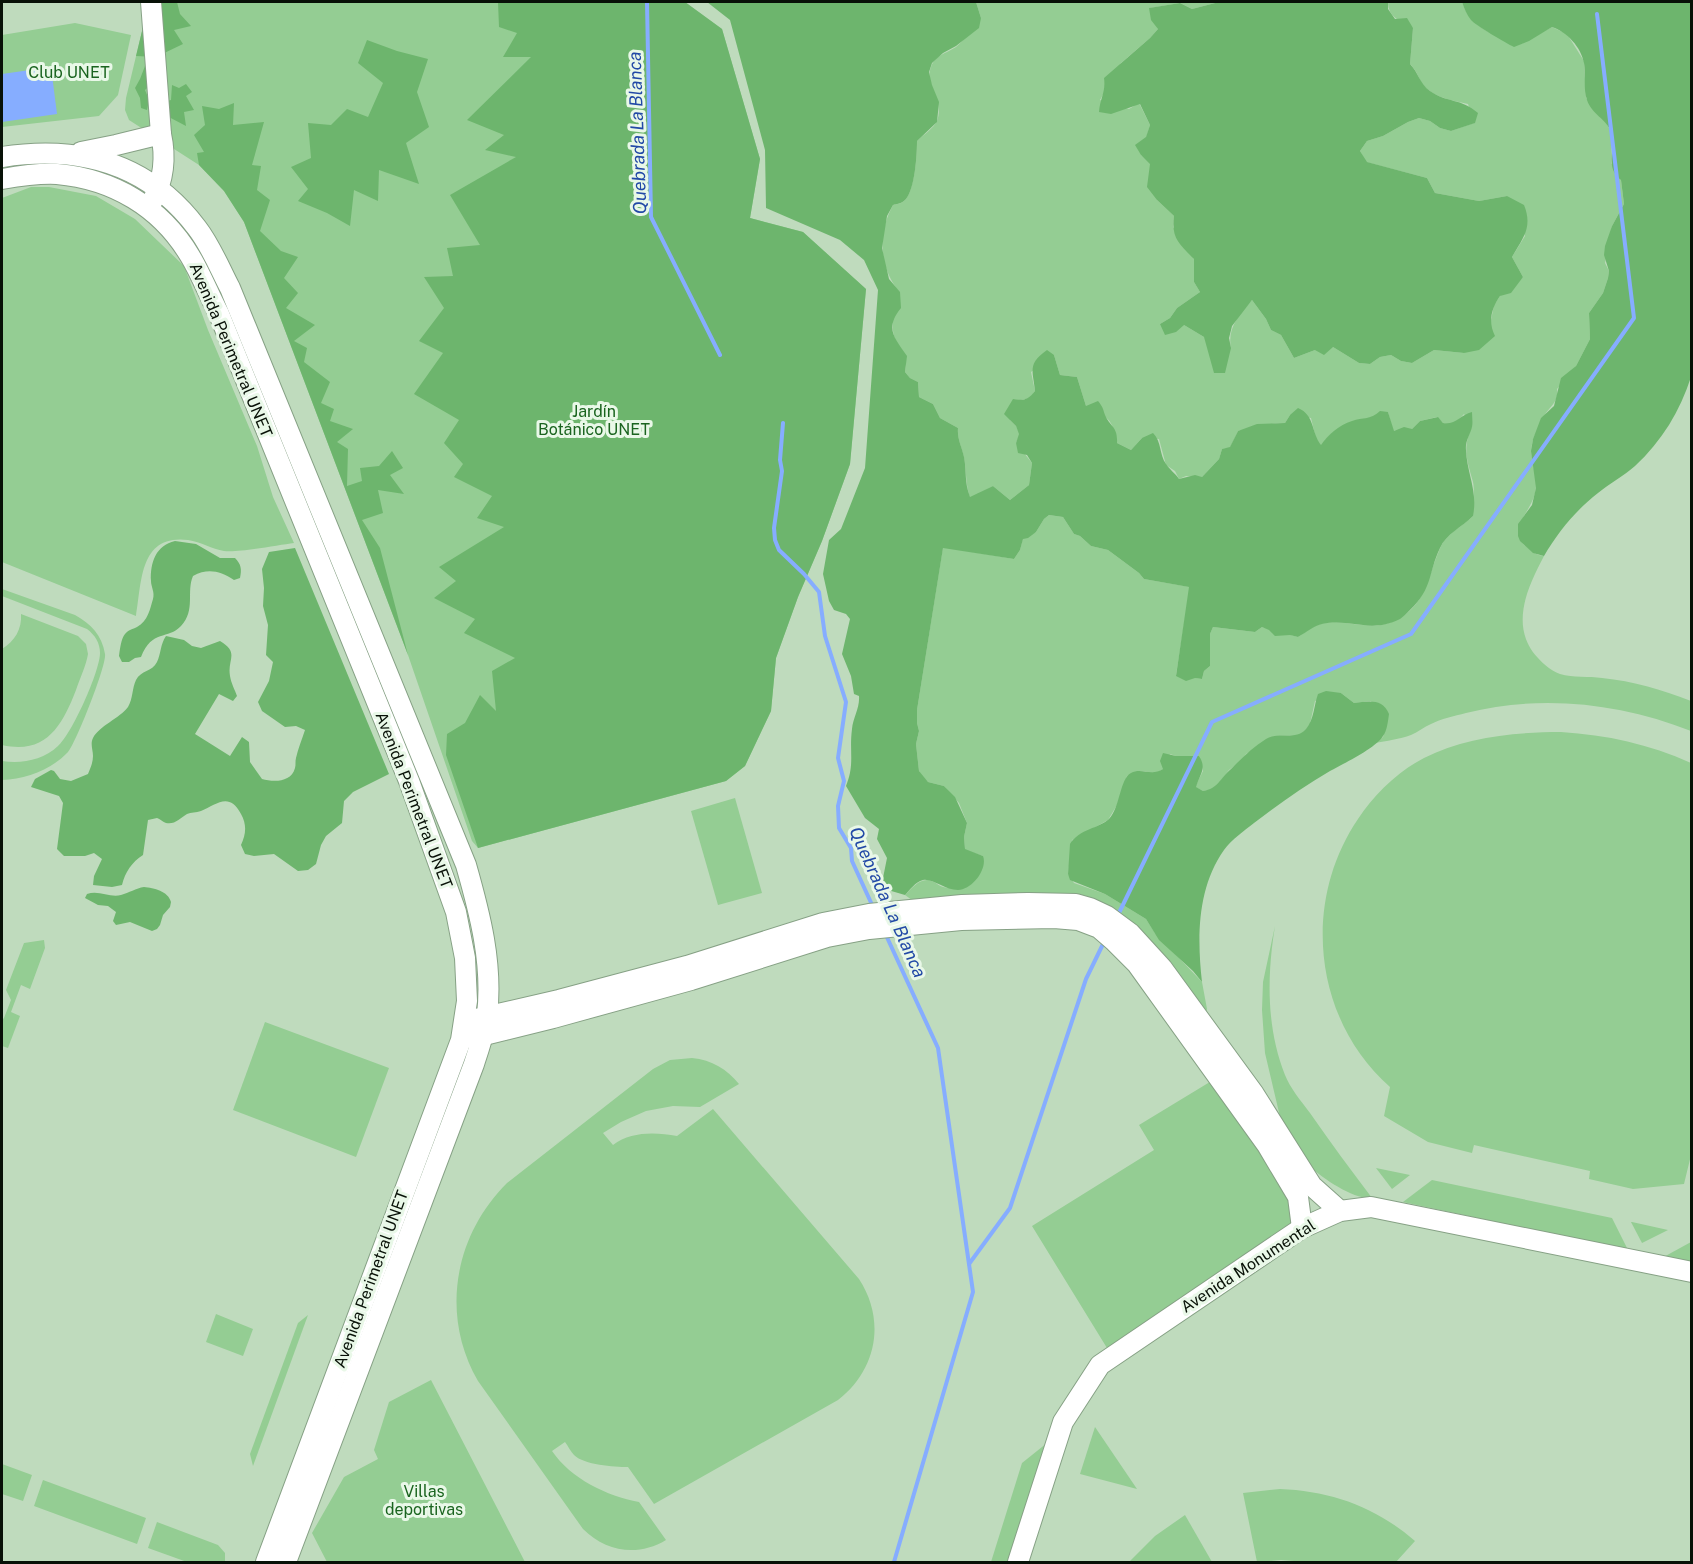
<svg xmlns="http://www.w3.org/2000/svg" width="1693" height="1564" font-family="'Public Sans',sans-serif">
  <style>
    .green { fill: #94cd93 }
    .forest { fill: #6db56d }
    .water { fill: #86adff }
    .lines { fill: none; stroke-linecap: round; stroke-linejoin: round }
    .stream { stroke: #86adff; stroke-width: 4 }
    .minor-casing { stroke: #86a185; stroke-width: 22 }
    .minor { stroke: #fff; stroke-width: 20 }
    .labels { text-anchor: middle; dominant-baseline: central; stroke-width: 6; stroke-linejoin: round; paint-order: stroke }
    .park-label { font-size: 16px; fill: #1a641f; stroke: #e9f8e8 }
    .street-label { font-size: 16px; fill: #081107; stroke: #e9f8e8 }
    .water-label { font-size: 18px; font-style: italic; fill: #2249a6; stroke: #e9f8e8 }
  </style>
  <rect width="100%" height="100%" fill="#bfdbbd"/>
  <!-- green -->
  <g class="green">
    <polygon points="149,2 685,2 722,29 760,159 750,218 803,232 866,289 850,464 822,541 798,597 776,658 771,711 745,766 726,781 478,848 472,841 408,655 244,222 224,191 199,165 129,120 125,110 126,98"/>
    <path d="M976 2H1219L1192 9 1180 3 1150 8 1158 29 1150 38 1121 63 1100 100 1129 109 1139 103 1150 125 1141 155 1150 163 1157 200 1174 216 1173 227 1194 259V282L1200 292 1177 308 1170 318 1160 324 1184 325 1204 337 1231 348C1227 328 1239 315 1252 300L1266 319 1271 330 1281 335 1294 358 1315 350 1333 347 1359 363 1370 364 1380 357 1391 355 1401 361 1412 363 1434 350 1464 353 1490 325 1494 305 1500 296 1523 277 1512 257 1525 236 1507 196 1479 201 1435 193 1427 178 1366 162 1360 151 1367 141 1383 136 1408 122 1419 118 1430 121 1440 128 1451 131 1474 123 1468 104C1451 100 1429 97 1420 80 1417 73 1415 69 1410 64L1413 28C1400 21 1388 17 1388 2H1462C1471 29 1496 36 1521 44L1552 27 1567 34 1584 61 1586 98 1604 119 1612 134 1611 163 1621 180 1624 204 1612 226 1605 263 1609 271 1608 278 1603 293 1589 313 1590 339 1576 366 1557 389C1559 402 1550 406 1544 416 1541 423 1537 430 1534 437 1527 454 1537 471 1536 487 1535 511 1503 529 1528 548 1534 553 1536 555 1544 556 1527 588 1509 627 1538 658 1544 665 1552 671 1560 674 1573 678 1589 676 1602 678 1633 681 1663 690 1691 701V731C1620 703 1541 694 1466 713 1454 716 1441 719 1431 724 1424 727 1418 732 1411 735 1400 739 1386 741 1375 743L1383 737 1385 730 1371 701 1354 703 1341 693 1315 701 1310 724 1305 731 1299 735 1275 736 1246 754 1242 760 1229 770 1219 783 1211 790 1203 791 1195 787 1203 771 1199 756H1176L1170 754 1163 769 1156 773 1141 771 1127 776 1117 805 1108 820 1072 840 1068 874 1074 883 1105 894 1146 919 1155 933 1202 982 1207 1009 1203 1023 1130 933 923 908 905 895C913 887 922 875 934 882 940 886 942 887 948 888L983 856 965 850 964 837 967 823 959 803 944 786 928 782 923 778 919 771 916 744 919 731 917 723V710L943 547 1014 559 1020 550 1023 538 1036 532 1044 519 1049 515 1063 517 1074 534 1080 536 1091 546 1108 550 1139 573 1144 579 1190 587 1176 675 1202 679 1204 671 1210 666V634L1213 627 1255 632 1262 627 1298 637C1303 634 1308 629 1313 627 1338 614 1366 633 1391 622 1421 610 1425 588 1435 561 1438 554 1440 546 1445 540 1452 531 1465 524 1473 516 1473 506 1475 492 1473 482 1467 460 1462 449 1472 426L1464 414C1457 422 1453 425 1443 423L1437 417 1420 421 1412 429 1393 431 1388 412C1361 422 1338 420 1321 446L1316 439 1311 418 1290 415 1285 423H1276L1238 431 1230 448 1222 449 1219 459 1202 477 1186 476 1179 479 1175 471 1166 465 1159 439 1142 438 1131 450 1117 443C1113 418 1107 417 1086 406L1077 377 1060 375 1054 355 1031 372 1035 391 1030 398 1021 400 1010 420 1016 426 1020 434 1016 443 1032 463 1029 485 1010 500 993 486 970 498C965 482 967 473 964 458 962 447 957 440 958 428L940 418 933 404 919 397 918 382 910 378 905 372C909 351 897 351 894 336 890 321 896 307 900 293 879 267 877 235 893 205 898 204 903 203 906 199 915 187 917 155 917 141 923 135 934 128 937 121 945 99 924 84 931 67 935 55 947 53 956 47 965 40 973 27 981 18Z"/>
    <polygon points="75,23 131,35 118,95 99,116 2,127 2,35"/>
    <path d="M31 187H49L96 196 135 219 184 266 208 330 257 446 273 497 294 543C278 545 238 553 224 551 212 549 201 542 188 540 139 534 142 582 136 616L2 562V198Z"/>
    <path d="M2 589 75 615C91 624 102 635 105 654 107 664 76 743 68 752 51 770 26 779 2 780V761C22 764 43 760 58 746 72 734 100 671 100 653 100 643 95 635 87 629L2 596Z"/>
    <path d="M21 614 78 636 86 644 88 654C86 666 80 678 76 690 62 726 46 755 2 745V649C15 641 22 629 21 614Z"/>
    <path d="M1561 732C1607 735 1649 744 1691 763L1692 1151 1684 1184 1633 1189 1589 1179 1590 1171 1474 1145 1472 1153 1428 1142 1384 1116 1390 1087C1314 1020 1301 903 1358 819 1374 795 1397 772 1424 758 1464 737 1516 732 1561 732Z"/>
    <polygon points="735,798 762,893 718,905 691,811"/>
    <path d="M1275 926C1267 975 1266 1027 1285 1075 1290 1088 1301 1101 1310 1113 1330 1142 1351 1170 1372 1198 1355 1200 1323 1179 1311 1167L1281 1121 1265 1053 1262 1010 1263 982Z"/>
    <polygon points="44,940 45,948 30,989 21,985 11,1012 20,1016 8,1048 2,1046 2,1020 4,1018 11,1000 6,990 24,943"/>
    <polygon points="265,1022 389,1068 356,1157 233,1110"/>
    <path d="M692 1058C712 1060 727 1069 739 1084L700 1107 673 1106 646 1111 621 1122 603 1133 613 1145C631 1131 656 1132 677 1136L713 1109 859 1279C886 1320 877 1370 838 1400L654 1504 628 1467C614 1467 584 1465 574 1455 571 1452 568 1446 565 1442L552 1451C571 1479 607 1496 639 1502L666 1540C638 1557 606 1552 583 1529L478 1381C440 1315 454 1236 507 1183L653 1069 670 1060Z"/>
    <polygon points="1223,1074 1298,1211 1290,1229 1216,1280 1107,1348 1032,1226 1154,1150 1139,1125"/>
    <polygon points="1376,1168 1410,1175 1392,1189"/>
    <polygon points="1432,1180 1612,1218 1628,1250 1403,1202"/>
    <polygon points="1631,1222 1632,1222 1668,1230 1642,1243"/>
    <polygon points="1691,1242 1691,1265 1660,1259"/>
    <polygon points="216,1314 253,1329 243,1356 206,1342"/>
    <polygon points="308,1315 253,1466 250,1454 298,1323"/>
    <polygon points="431,1380 525,1562 327,1562 312,1533 344,1477 378,1459 374,1450 389,1402"/>
    <polygon points="1095,1427 1137,1489 1080,1474"/>
    <polygon points="1057,1435 1015,1562 991,1562 1022,1463"/>
    <polygon points="2,1464 32,1475 23,1501 2,1494"/>
    <polygon points="43,1480 146,1518 137,1544 34,1506"/>
    <path d="M1280 1489C1331 1491 1376 1507 1415 1541L1396 1562H1307L1281 1560 1257 1562 1243 1493Z"/>
    <polygon points="1185,1515 1212,1562 1129,1562 1155,1536"/>
    <polygon points="157,1522 218,1545 225,1553 225,1562 187,1562 148,1548"/>
  </g>
  <!-- forest -->
  <g class="forest">
    <polygon points="149,2 177,2 180,14 191,26 174,30 183,44 156,57 136,56"/>
    <polygon points="498,2 685,2 722,29 760,159 750,218 803,232 866,289 850,464 822,541 798,597 776,658 771,711 745,766 726,781 478,848 446,755 447,734 465,723 480,695 496,711 492,671 515,658 464,633 475,619 434,598 456,581 439,567 504,527 477,518 492,496 454,477 463,464 444,443 459,420 414,394 443,353 419,341 444,308 424,277 453,276 447,248 480,245 450,195 516,157 485,150 504,135 467,120 531,57 503,57 517,33 499,27"/>
    <path d="M707 2H976L981 18 979 28 956 46 943 53 932 63 929 72 932 85 939 102 937 122 917 141C917 155 915 188 906 199 903 203 897 204 893 205L887 216 882 248 889 279 900 292 901 308C884 329 895 338 907 356L905 372 910 378 918 382 919 397 933 404 940 418 958 428C957 439 962 447 964 457 967 473 964 481 970 497L993 486 1010 500 1029 485 1032 463 1027 455 1018 453 1016 443 1019 434 1016 426 1004 414 1013 399C1023 401 1028 400 1035 391 1033 371 1027 364 1047 350L1054 355 1060 375 1077 377 1086 406 1098 401C1103 407 1103 409 1105 415 1110 427 1118 426 1117 443L1131 450 1142 438 1153 433C1162 442 1159 454 1166 464 1169 469 1175 473 1179 479L1195 475 1202 477 1219 459 1222 449 1230 447 1238 431 1257 424 1285 423 1290 415 1298 408C1315 415 1311 432 1321 445 1328 435 1339 425 1352 421 1363 417 1371 420 1380 411L1388 412 1394 431 1404 427 1412 429 1420 421 1438 417 1443 423C1456 425 1460 415 1472 412 1472 417 1473 422 1472 427 1470 435 1465 441 1466 450 1467 474 1478 491 1473 516 1462 527 1446 534 1440 548 1428 573 1433 588 1410 610 1407 613 1404 616 1400 619 1370 634 1351 618 1322 624 1313 626 1307 632 1298 637L1290 635 1275 636 1269 630 1262 627 1255 632 1213 627 1210 634V666L1204 671 1202 679 1195 678 1186 681 1176 676 1189 587 1144 579 1139 573 1108 550 1091 546 1080 536 1074 534 1063 517 1049 515 1044 519 1036 532 1028 538 1023 539 1020 550 1014 559 943 548 917 710V723L919 731 916 744 919 771 928 782 944 786 955 797 967 823 964 837 965 849 983 856C988 869 972 890 958 890 945 890 932 878 923 880 915 882 910 890 905 895L881 888 887 858 877 839 879 829 865 818 846 786C855 764 849 752 852 729 853 718 860 708 859 696L854 694 851 676 842 654 850 619 846 614 834 610 829 601 823 574 829 540 841 529 865 468 878 290 864 260 840 240 766 208 765 150 730 20Z"/>
    <path d="M1219 2H1388V9L1395 19 1407 18 1413 28 1410 64C1418 72 1420 84 1430 91 1447 103 1461 98 1478 113L1475 123 1451 131 1440 128 1430 121 1419 118 1408 122 1383 136 1367 141 1360 151 1367 162 1427 178 1435 193 1479 201 1507 196 1524 205C1533 227 1523 238 1512 257L1523 277 1511 293 1500 296C1491 309 1488 322 1495 336L1479 350 1464 353 1434 350 1412 363 1401 361 1391 355 1380 357 1370 364 1359 363 1333 347 1324 355 1315 350 1294 358 1281 335 1271 330 1266 319 1252 300 1232 326 1229 338 1231 348 1225 373H1214L1204 337 1184 325 1176 332 1165 335 1160 324 1170 318 1177 308 1200 292 1194 282V259C1179 244 1171 238 1174 216L1157 200 1147 187 1150 164 1141 155 1135 145 1146 137 1150 125 1140 104 1111 114 1099 112C1100 98 1106 92 1104 78L1150 38 1158 29 1151 20 1149 8 1180 3 1192 9Z"/>
    <path d="M1462 2H1691V377C1680 411 1662 441 1635 466 1624 476 1610 483 1598 493 1576 510 1558 532 1544 556L1533 553 1520 541 1518 536V524L1532 505 1536 488 1531 451 1533 439 1541 418 1554 406 1561 378 1576 366 1590 339 1589 313 1603 293 1608 278 1609 271 1604 255 1605 246 1612 226 1624 204 1621 180C1604 167 1616 149 1611 132 1606 118 1592 115 1587 100 1583 89 1586 75 1584 63 1581 47 1567 32 1552 27L1529 41 1514 47C1506 43 1475 25 1471 20 1467 15 1464 8 1462 2Z"/>
    <polygon points="367,40 397,51 428,59 417,92 429,127 406,143 419,184 379,170 378,201 354,190 350,226 327,213 298,201 308,189 291,167 311,158 308,123 331,125 347,109 368,117 383,83 358,63"/>
    <polygon points="159,65 157,78 145,90 149,100 147,110 141,108 140,98 135,88 140,79 145,66"/>
    <polygon points="186,84 192,92 186,96 194,110 184,112 186,126 165,115 169,111 164,102 171,100 172,85 179,88"/>
    <polygon points="234,103 233,125 264,122 252,165 261,166 257,190 270,200 260,231 281,251 298,257 284,278 298,293 286,308 315,325 294,341 307,348 304,362 330,382 321,403 334,409 330,421 353,429 337,442 348,449 347,486 362,481 360,468 379,466 392,451 403,468 390,475 404,494 378,490 383,513 362,520 380,548 408,655 244,222 224,191 199,165 197,153 204,152 194,135 205,125 202,106 219,109"/>
    <path d="M175 541 196 544 220 558H235C241 564 242 569 240 578L234 580C220 571 208 568 193 576 186 592 196 610 181 626 168 640 152 629 141 657L135 658 129 662H122L119 656C120 649 121 639 125 634 128 630 133 629 137 627 148 621 150 609 153 599 155 592 151 587 151 581 150 563 156 545 175 541Z"/>
    <path d="M295 548 389 774 353 792 344 801 342 823 326 836 321 845 316 864 308 870 298 871 274 854 254 856 245 854 241 845C246 834 247 825 241 814 229 791 216 805 201 811 196 813 191 812 187 814 180 818 175 825 166 823 163 822 160 819 157 818L148 820 143 855C132 862 125 872 122 885L112 887 93 885 94 876 102 859 94 853 85 856H64L57 849 63 803 59 796 31 787 35 779 51 770 54 771 60 779 71 781 88 774C90 769 93 763 93 756 93 750 90 744 93 738 99 726 120 718 128 707 133 699 132 688 136 680 141 670 152 672 157 662 161 654 160 645 166 636L184 640 192 646 201 648 220 641C240 653 227 659 230 676 231 683 235 690 237 696L233 701 219 694 195 734 230 756 242 737 249 742 250 762 262 779C273 782 291 783 295 768 296 765 295 761 296 758 298 749 302 739 305 730L296 726 285 727 262 711 258 702 269 681 273 662 266 655 268 625 263 606 264 588 262 569 269 552Z"/>
    <path d="M1326 691 1341 693 1354 703C1368 701 1383 698 1389 714 1388 721 1387 731 1383 736 1376 748 1343 764 1330 771 1303 787 1279 804 1254 823 1244 831 1232 839 1224 850 1197 888 1197 938 1202 982L1193 971 1159 940 1146 919 1105 894 1070 880 1068 874 1070 844C1079 829 1100 828 1109 819 1120 808 1120 778 1131 773 1142 767 1151 777 1163 769L1160 761 1163 753 1176 756H1199C1207 768 1200 774 1196 787L1203 791C1218 789 1220 778 1231 769 1242 758 1253 747 1266 739 1279 731 1296 741 1306 729 1314 720 1314 705 1318 694Z"/>
    <path d="M144 887C154 888 168 891 171 902L170 907 163 915 160 925 157 929 152 931 130 922 116 925 113 921 116 912 108 906 98 905 85 898 87 894C99 890 110 898 121 895 129 893 136 888 144 887Z"/>
  </g>
  <!-- water -->
  <polygon class="water" points="51,67 57,114 2,122 2,74"/>
  <g class="lines">
    <!-- stream -->
    <g class="stream">
      <polyline points="647,2 651,217 720,355"/>
      <polyline points="783,423 780,460 782,471 774,528 775,540 779,550 804,574 819,592 825,636 846,702 838,758 844,781 838,806 839,828 851,848 852,861 873,907"/>
      <polyline points="1117,917 1212,722 1411,634 1634,318 1597,14"/>
      <polyline points="885,933 938,1048 973,1292 894,1562"/>
      <polyline points="969,1264 1010,1208 1086,979 1105,940"/>
    </g>
    <defs>
      <g id="minor">
        <polyline points="151,2 161,134"/>
        <path d="M81 152 116 145 161 134C166 157 164 179 153 200"/>
        <path d="M2 157C80 145 148 163 197 228 211 246 220 269 230 288L466 865C480 914 493 964 487 1015 485 1032 479 1048 474 1064L286 1562"/>
        <path d="M2 179C19 176 39 173 57 174 113 179 161 207 190 256 201 274 209 295 219 314L409 781 456 912 465 958 467 1001 461 1040 266 1562"/>
        <polyline points="476,1019 559,1000 687,966 823,923 869,914 962,905 1028,903 1076,904 1090,908 1107,916 1130,933 1162,968 1254,1094 1312,1186 1340,1211"/>
        <polyline points="472,1038 553,1018 691,980 827,937 869,929 961,920 1054,918 1078,920 1099,928 1114,941 1137,964 1267,1145 1298,1197 1302,1228"/>
        <polyline points="1018,1562 1063,1422 1100,1365 1302,1228 1340,1211 1371,1207 1692,1272"/>
      </g>
    </defs>
    <!-- minor casing -->
    <use href="#minor" class="minor-casing"/>
    <!-- minor -->
    <use href="#minor" class="minor"/>
  </g>
  <g class="labels">
    <!-- park labels -->
    <g class="park-label">
      <text x="69" y="72">Club UNET</text>
      <text x="594" y="411">Jardín<tspan x="594" dy="18">Botánico UNET</tspan></text>
      <text x="424" y="1491">Villas<tspan x="424" dy="18">deportivas</tspan></text>
    </g>
    <!-- street labels -->
    <g class="street-label">
      <text transform="translate(231 350) rotate(67)">Avenida Perimetral UNET</text>
      <text transform="translate(414 800) rotate(69)">Avenida Perimetral UNET</text>
      <text transform="translate(1248 1266) rotate(-33)">Avenida Monumental</text>
      <text transform="translate(371 1279) rotate(-70)">Avenida Perimetral UNET</text>
    </g>
    <!-- water labels -->
    <g class="water-label">
      <text transform="translate(637 133) rotate(-92)">Quebrada La Blanca</text>
      <text transform="translate(888 902) rotate(66)">Quebrada La Blanca</text>
    </g>
  </g>
  <!-- border -->
  <rect width="1693" height="1564" fill="none" stroke="#081107" stroke-width="6"/>
</svg>
